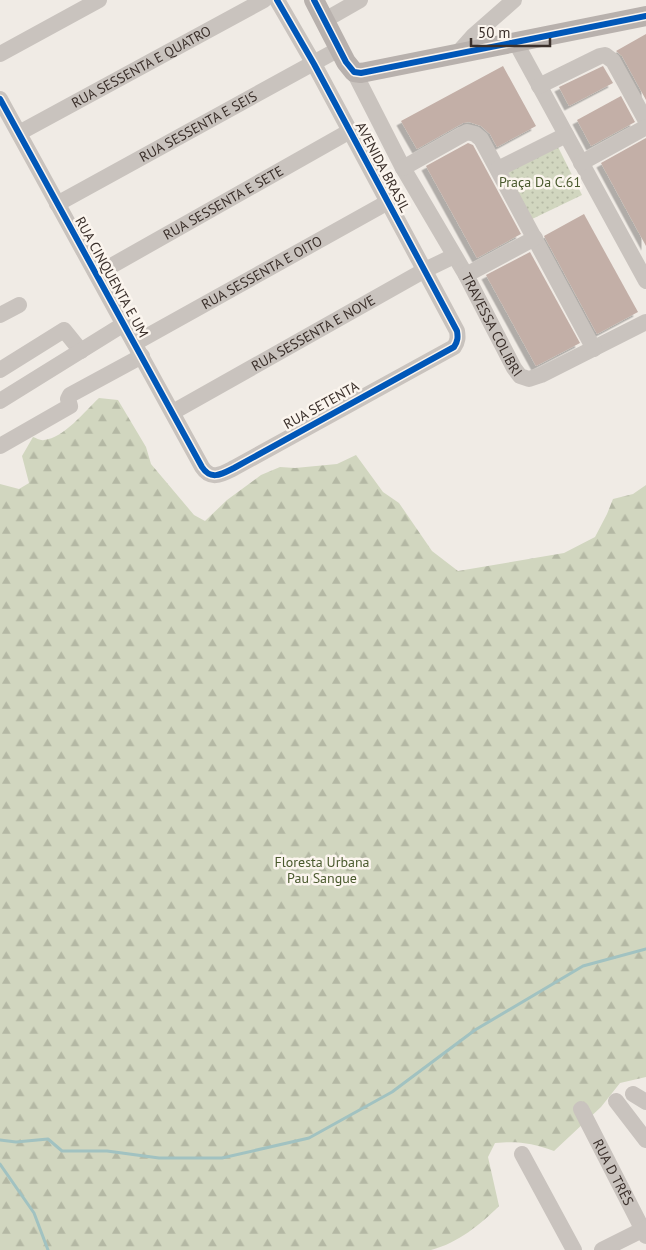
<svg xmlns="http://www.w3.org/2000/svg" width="646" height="1250" font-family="'PT Sans',sans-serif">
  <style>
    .forest { fill: url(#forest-firs) }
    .park { fill: url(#park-dots) }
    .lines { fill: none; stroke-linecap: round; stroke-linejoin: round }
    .stream { stroke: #a1c2c1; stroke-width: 3 }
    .building { fill: #c3afa7; filter: url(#shadow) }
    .minor { stroke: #c9c3be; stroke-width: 16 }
    .major { stroke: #b8b1ad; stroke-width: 20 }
    .cycleway-casing { stroke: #fbf5ee; stroke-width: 9 }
    .cycleway { stroke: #0057b8; stroke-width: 6 }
    .labels { text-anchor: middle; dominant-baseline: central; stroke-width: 5; stroke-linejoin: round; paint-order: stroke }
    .street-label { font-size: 14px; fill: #3b302b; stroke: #fbf5ee }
    .park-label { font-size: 14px; fill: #4a5a2e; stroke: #fbf5ee }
  </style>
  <defs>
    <pattern id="forest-firs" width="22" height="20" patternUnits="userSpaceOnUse" patternTransform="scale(1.25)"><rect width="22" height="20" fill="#d1d6bf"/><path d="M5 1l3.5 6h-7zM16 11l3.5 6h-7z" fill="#b4b8a4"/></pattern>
    <pattern id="park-dots" width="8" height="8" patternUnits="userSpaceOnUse" patternTransform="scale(1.25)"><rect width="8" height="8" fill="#d1d6bf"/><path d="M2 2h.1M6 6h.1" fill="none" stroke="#b4b8a4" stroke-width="1.8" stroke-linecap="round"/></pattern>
    <filter id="shadow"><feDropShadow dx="-4.5" dy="4.5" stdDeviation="0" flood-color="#0004"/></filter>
  </defs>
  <rect width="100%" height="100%" fill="#f0ebe5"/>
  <!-- forest -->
  <path class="forest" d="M99 398 118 400 146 447 151 464 194 515 205 521 227 500 261 475 280 467 295 468 337 464 356 455 383 492 399 503 432 551 458 571 564 553 595 537 607 514 613 499 633 494 646 485V1077L620 1083 601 1107 554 1151C531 1143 519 1141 495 1143L488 1157 499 1206C481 1224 458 1243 431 1250H0V484L19 489 29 483 22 456 33 437C36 438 41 441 44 440 64 438 85 411 99 398Z"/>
  <!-- park -->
  <polygon class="park" points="556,143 582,195 528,221 500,170"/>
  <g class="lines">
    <!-- stream -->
    <g class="stream">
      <polyline points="0,1140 16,1142 48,1139 62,1151 107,1151 159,1158 222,1158 309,1138 392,1092 475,1030 583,966 646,949"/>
      <polyline points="0,1164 34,1213 48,1250"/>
    </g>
  </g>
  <!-- building -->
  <g class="building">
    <polygon points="646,34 646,100 622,56 616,51"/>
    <polygon points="503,66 536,126 497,147 490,134 481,126 469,122 463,123 417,149 401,121"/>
    <polygon points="603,66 613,83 569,106 559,87"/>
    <polygon points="621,96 635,122 591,146 577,120"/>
    <polygon points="646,138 646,246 601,163"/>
    <polygon points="468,143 473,145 521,234 477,258 426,166"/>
    <polygon points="584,214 638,312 597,334 544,236"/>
    <polygon points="530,252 580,343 536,366 486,275"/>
  </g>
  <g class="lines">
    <!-- minor -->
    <g class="minor">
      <polyline points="325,20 360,0"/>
      <polyline points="516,43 646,281"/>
      <polyline points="0,54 99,0"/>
      <polyline points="456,55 473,36 514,0"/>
      <path id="s1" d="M354 72 403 168 466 275 514 368 520 376 529 379 541 375 646 322"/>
      <polyline points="539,86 600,56 605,55 613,61 646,121"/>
      <path d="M0 99 202 467C211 481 222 474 234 468L454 347C458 341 458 337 457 331L314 64 277 0"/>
      <path id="s2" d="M19 133 264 0"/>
      <polyline points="581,163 646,127"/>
      <polyline points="403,168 467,132 475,134 481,139 594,349"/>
      <polyline points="498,169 566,135"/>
      <path id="s3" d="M57 204 339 49"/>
      <path id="s4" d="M97 274 350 131"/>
      <polyline points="466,275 535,238"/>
      <polyline points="0,315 19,305"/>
      <path id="s5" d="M135 343 388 202"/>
      <polyline points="0,370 64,330 81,351"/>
      <polyline points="0,401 124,324"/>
      <path id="s6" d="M173 412 425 270 454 256"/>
      <polyline points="0,446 70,406 68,399 70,395 142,356"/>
      <polyline points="633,1094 646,1102"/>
      <polyline points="616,1101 646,1140"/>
      <path id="s7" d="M581 1109 646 1236"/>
      <polyline points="522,1154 574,1250"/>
      <polyline points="602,1250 646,1228"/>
    </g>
    <!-- major -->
    <polyline class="major" points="314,0 346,62 354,72 361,73 646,16"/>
    <defs>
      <g id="cycleway">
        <polyline points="314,0 346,62 354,72 361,73 646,16"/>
        <path d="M0 99 202 467C211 481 222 474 234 468L454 347C458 341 458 337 457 331L314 64 277 0"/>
      </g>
    </defs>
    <!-- cycleway casing -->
    <use href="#cycleway" class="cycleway-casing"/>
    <!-- cycleway -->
    <use href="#cycleway" class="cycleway"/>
  </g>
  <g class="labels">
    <!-- street labels -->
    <g class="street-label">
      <text stroke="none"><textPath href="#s2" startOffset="139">RUA SESSENTA E QUATRO</textPath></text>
      <text stroke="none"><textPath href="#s3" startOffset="161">RUA SESSENTA E SEIS</textPath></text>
      <text transform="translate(383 167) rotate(62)">AVENIDA BRASIL</text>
      <text stroke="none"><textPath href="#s4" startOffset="145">RUA SESSENTA E SETE</textPath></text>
      <text stroke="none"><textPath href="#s5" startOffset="145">RUA SESSENTA E OITO</textPath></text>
      <text transform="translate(112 277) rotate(61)">RUA CINQUENTA E UM</text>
      <text stroke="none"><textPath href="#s1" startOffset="288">TRAVESSA COLIBRI</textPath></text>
      <text stroke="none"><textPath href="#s6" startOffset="161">RUA SESSENTA E NOVE</textPath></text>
      <text transform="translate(321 405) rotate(-29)">RUA SETENTA</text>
      <text stroke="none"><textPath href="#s7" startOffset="71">RUA D TRÊS</textPath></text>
    </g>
    <!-- park labels -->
    <g class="park-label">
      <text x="540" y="182">Praça Da C.61</text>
      <text x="322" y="862">Floresta Urbana<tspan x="322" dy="16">Pau Sangue</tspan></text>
    </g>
  </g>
  <!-- scale -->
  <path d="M471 38v8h79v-8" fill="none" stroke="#3b302b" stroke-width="2.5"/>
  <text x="478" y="38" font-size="15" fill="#3b302b" stroke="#fbf5ee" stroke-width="4" paint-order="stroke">50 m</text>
</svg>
